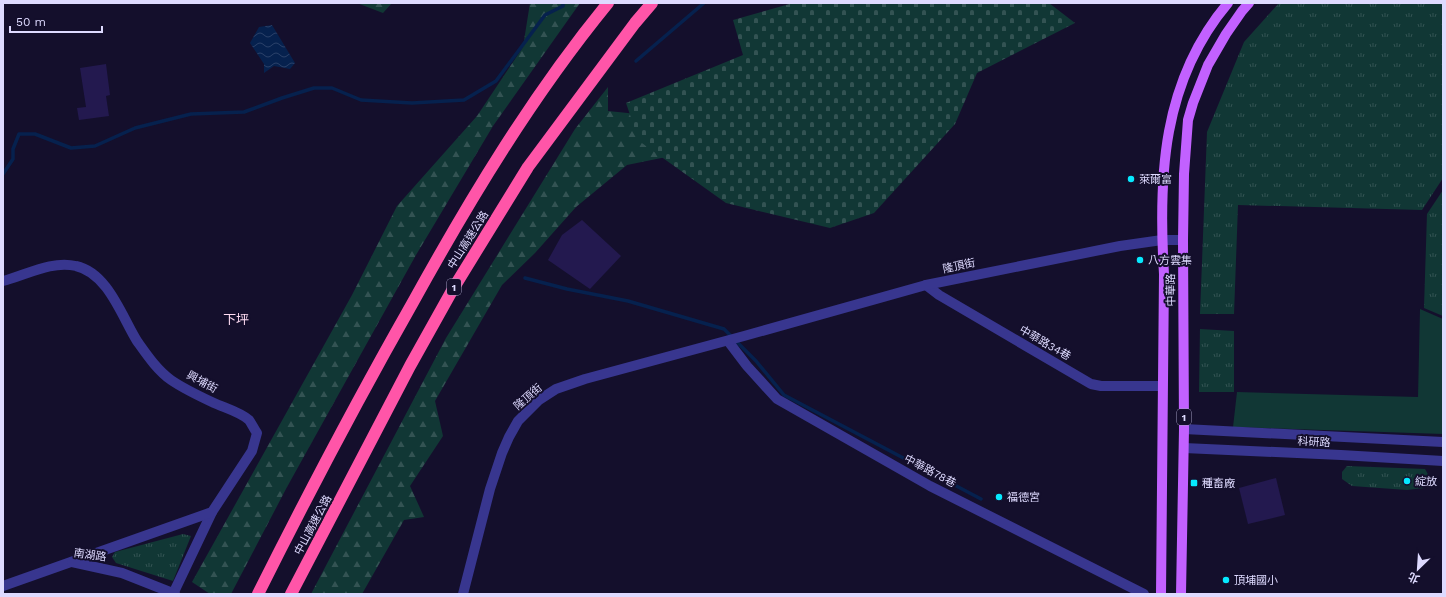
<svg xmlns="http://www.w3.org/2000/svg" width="1446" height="597" font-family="'Work Sans','Noto Sans TC',sans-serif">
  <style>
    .grass { fill: url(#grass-tufts) }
    .forest { fill: url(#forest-firs) }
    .cemetery { fill: url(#cemetery-stones) }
    .park { fill: #113735 }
    .water { fill: url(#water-waves) }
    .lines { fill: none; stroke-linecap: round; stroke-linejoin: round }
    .stream { stroke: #06214e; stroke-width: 3.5 }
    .building { fill: #23194f }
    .minor { stroke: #38368f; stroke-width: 10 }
    .tertiary { stroke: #38368f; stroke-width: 10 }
    .primary { stroke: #c261ff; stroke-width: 10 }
    .motorway { stroke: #ff55a8; stroke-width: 12 }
    .poi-dot { fill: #06e9ff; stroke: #140f2c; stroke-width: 1.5 }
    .labels { text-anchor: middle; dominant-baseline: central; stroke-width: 4; stroke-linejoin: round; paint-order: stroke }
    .shield { fill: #140f2c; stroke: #a19dc0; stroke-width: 1 }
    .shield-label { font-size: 10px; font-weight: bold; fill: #dedaff }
    .poi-label { font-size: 11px; fill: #dedaff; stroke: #140f2c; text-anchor: start }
    .street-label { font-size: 11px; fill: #dedaff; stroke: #140f2c }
    .quarter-label { font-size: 13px; fill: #ffdcf3; stroke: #140f2c }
  </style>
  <defs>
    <pattern id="grass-tufts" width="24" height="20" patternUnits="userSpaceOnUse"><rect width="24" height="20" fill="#113735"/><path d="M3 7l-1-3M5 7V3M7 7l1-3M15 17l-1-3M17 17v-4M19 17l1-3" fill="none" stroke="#335353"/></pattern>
    <pattern id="forest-firs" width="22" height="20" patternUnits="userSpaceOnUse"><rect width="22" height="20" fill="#113735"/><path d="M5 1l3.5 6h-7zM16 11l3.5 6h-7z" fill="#335353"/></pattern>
    <pattern id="cemetery-stones" width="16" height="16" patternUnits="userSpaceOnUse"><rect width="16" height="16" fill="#113735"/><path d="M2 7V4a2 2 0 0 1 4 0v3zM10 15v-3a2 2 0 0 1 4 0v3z" fill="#335353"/></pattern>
    <pattern id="water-waves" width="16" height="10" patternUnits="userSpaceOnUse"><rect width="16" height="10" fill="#06214e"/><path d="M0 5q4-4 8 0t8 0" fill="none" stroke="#2a4169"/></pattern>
  </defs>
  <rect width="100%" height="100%" fill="#140f2c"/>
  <!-- grass -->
  <g class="grass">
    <polygon points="1279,3 1443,3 1443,178 1422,210 1238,205 1234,314 1200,314 1207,132 1244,42"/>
    <polygon points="1443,190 1443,316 1424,308 1427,214"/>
    <polygon points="1200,329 1234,331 1234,392 1199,392"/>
    <polygon points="1347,466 1425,469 1430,478 1424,488 1407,490 1352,486 1342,479 1342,472"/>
    <polygon points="183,534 191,536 173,581 116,563 112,557 115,552"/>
  </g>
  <!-- forest -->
  <g class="forest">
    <polygon points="357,3 392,3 383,13"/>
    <polygon points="530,3 580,3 493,126 416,255 287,487 231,594 210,594 192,582 352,295 397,206 477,116 523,47"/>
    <polygon points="608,87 608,111 686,119 676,155 627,165 576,207 535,253 502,285 435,401 443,436 410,486 424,517 404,520 362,594 311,594 446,338 575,129"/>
  </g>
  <!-- cemetery -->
  <polygon class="cemetery" points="793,3 1049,3 1075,23 977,73 955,124 874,213 830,228 726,203 639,141 626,103 743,55 733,20"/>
  <!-- park -->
  <polygon class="park" points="1420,309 1443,319 1443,434 1233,427 1237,392 1418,397"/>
  <!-- water -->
  <polygon class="water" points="272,25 295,63 290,69 274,66 264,73 264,64 250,43 259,27"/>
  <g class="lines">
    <!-- stream -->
    <g class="stream">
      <polyline points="636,61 704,3"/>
      <polyline points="3,174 13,159 13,149 19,134 35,134 71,148 95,146 135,128 191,114 244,112 282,98 314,88 332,88 361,100 412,103 464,100 496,81 545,15 563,6 563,3"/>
      <polyline points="525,278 567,289 628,301 724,329 756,361 784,395 981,499"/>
    </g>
  </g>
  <!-- building -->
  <g class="building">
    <polygon points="106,64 110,95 106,96 109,116 79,120 77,108 86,107 80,68"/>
    <polygon points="582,220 621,256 590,289 548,260 562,235"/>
    <polygon points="1276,478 1285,515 1248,524 1239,488"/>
  </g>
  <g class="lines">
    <!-- minor -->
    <g class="minor">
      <polyline points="926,285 939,295 1091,384 1101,386 1162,386"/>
      <polyline points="728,341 747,366 777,399 930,486 1144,594"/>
      <polyline points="173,594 212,512"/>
    </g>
    <!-- tertiary -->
    <g class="tertiary">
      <path d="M3 281C26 275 52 260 76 266 108 273 122 317 137 341 147 355 157 370 171 380 184 389 199 396 214 403 225 408 240 412 249 420 252 424 254 429 257 433L252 451 212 512 3 586"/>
      <polyline points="1184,429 1443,442"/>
      <polyline points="1184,448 1341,455 1443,461"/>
      <polyline points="72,562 122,573 175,594"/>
      <polyline points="463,594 490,489 502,453 509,437 518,421 539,400 556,389 585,379 744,336 926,285 1120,246 1162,240 1183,240"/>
    </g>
    <!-- primary -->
    <g class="primary">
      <path d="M1161 594 1164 274C1158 177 1162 81 1228 3"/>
      <polyline points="1181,594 1184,429 1183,240 1184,174 1188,120 1193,103 1208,65 1226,34 1242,11 1249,3"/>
    </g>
    <!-- motorway -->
    <g class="motorway">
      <path d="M258 594C307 496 358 399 412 304 470 199 532 96 608 3"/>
      <polyline points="291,594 410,366 453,289 528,167 635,23 652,3"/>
    </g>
  </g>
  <!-- markers -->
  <g class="poi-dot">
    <circle cx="1131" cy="179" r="4"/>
    <circle cx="1140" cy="260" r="4"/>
    <circle cx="1407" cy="481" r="4"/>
    <rect x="1190" y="479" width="8" height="8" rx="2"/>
    <circle cx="999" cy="497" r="4"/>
    <circle cx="1226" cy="580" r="4"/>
  </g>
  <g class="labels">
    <!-- shield labels -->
    <g class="shield">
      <rect x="447" y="279" width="14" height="16" rx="3"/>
      <rect x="1177" y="409" width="14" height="16" rx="3"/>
    </g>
    <g class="shield-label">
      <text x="454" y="287">1</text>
      <text x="1184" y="417">1</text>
    </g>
    <!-- poi labels -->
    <g class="poi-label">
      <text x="1139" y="179">萊爾富</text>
      <text x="1148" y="260">八方雲集</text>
      <text x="1415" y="481">綻放</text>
      <text x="1202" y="483">種畜廠</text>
      <text x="1007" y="497">福德宮</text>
      <text x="1234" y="580">頂埔國小</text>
    </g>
    <!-- street labels -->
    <g class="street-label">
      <text transform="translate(468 240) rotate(-58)">中山高速公路</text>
      <text transform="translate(959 266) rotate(-12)">隆頂街</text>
      <text transform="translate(1171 290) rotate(-91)">中華路</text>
      <text transform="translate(1045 343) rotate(30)">中華路34巷</text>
      <text transform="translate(202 382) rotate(28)">興埔街</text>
      <text transform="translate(528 397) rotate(-41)">隆頂街</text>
      <text transform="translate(1314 442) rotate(3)">科研路</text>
      <text transform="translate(930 471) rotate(28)">中華路78巷</text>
      <text transform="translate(313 525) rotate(-62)">中山高速公路</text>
      <text transform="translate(90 555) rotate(8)">南湖路</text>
    </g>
    <!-- quarter labels -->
    <g class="quarter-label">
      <text x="236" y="319">下坪</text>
    </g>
  </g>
  <!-- border -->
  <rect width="1446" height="597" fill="none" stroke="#dedaff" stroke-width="8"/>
  <!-- north arrow -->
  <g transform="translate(1418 569) rotate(205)" stroke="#140f2c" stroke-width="3" paint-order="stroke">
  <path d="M0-3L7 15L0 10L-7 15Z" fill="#dedaff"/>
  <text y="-6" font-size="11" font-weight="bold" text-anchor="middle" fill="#dedaff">北</text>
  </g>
  <!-- scale -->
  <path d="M10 26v6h92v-6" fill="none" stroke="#dedaff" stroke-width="2"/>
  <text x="16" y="26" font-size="12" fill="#dedaff" stroke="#140f2c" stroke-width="3" paint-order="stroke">50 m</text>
</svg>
